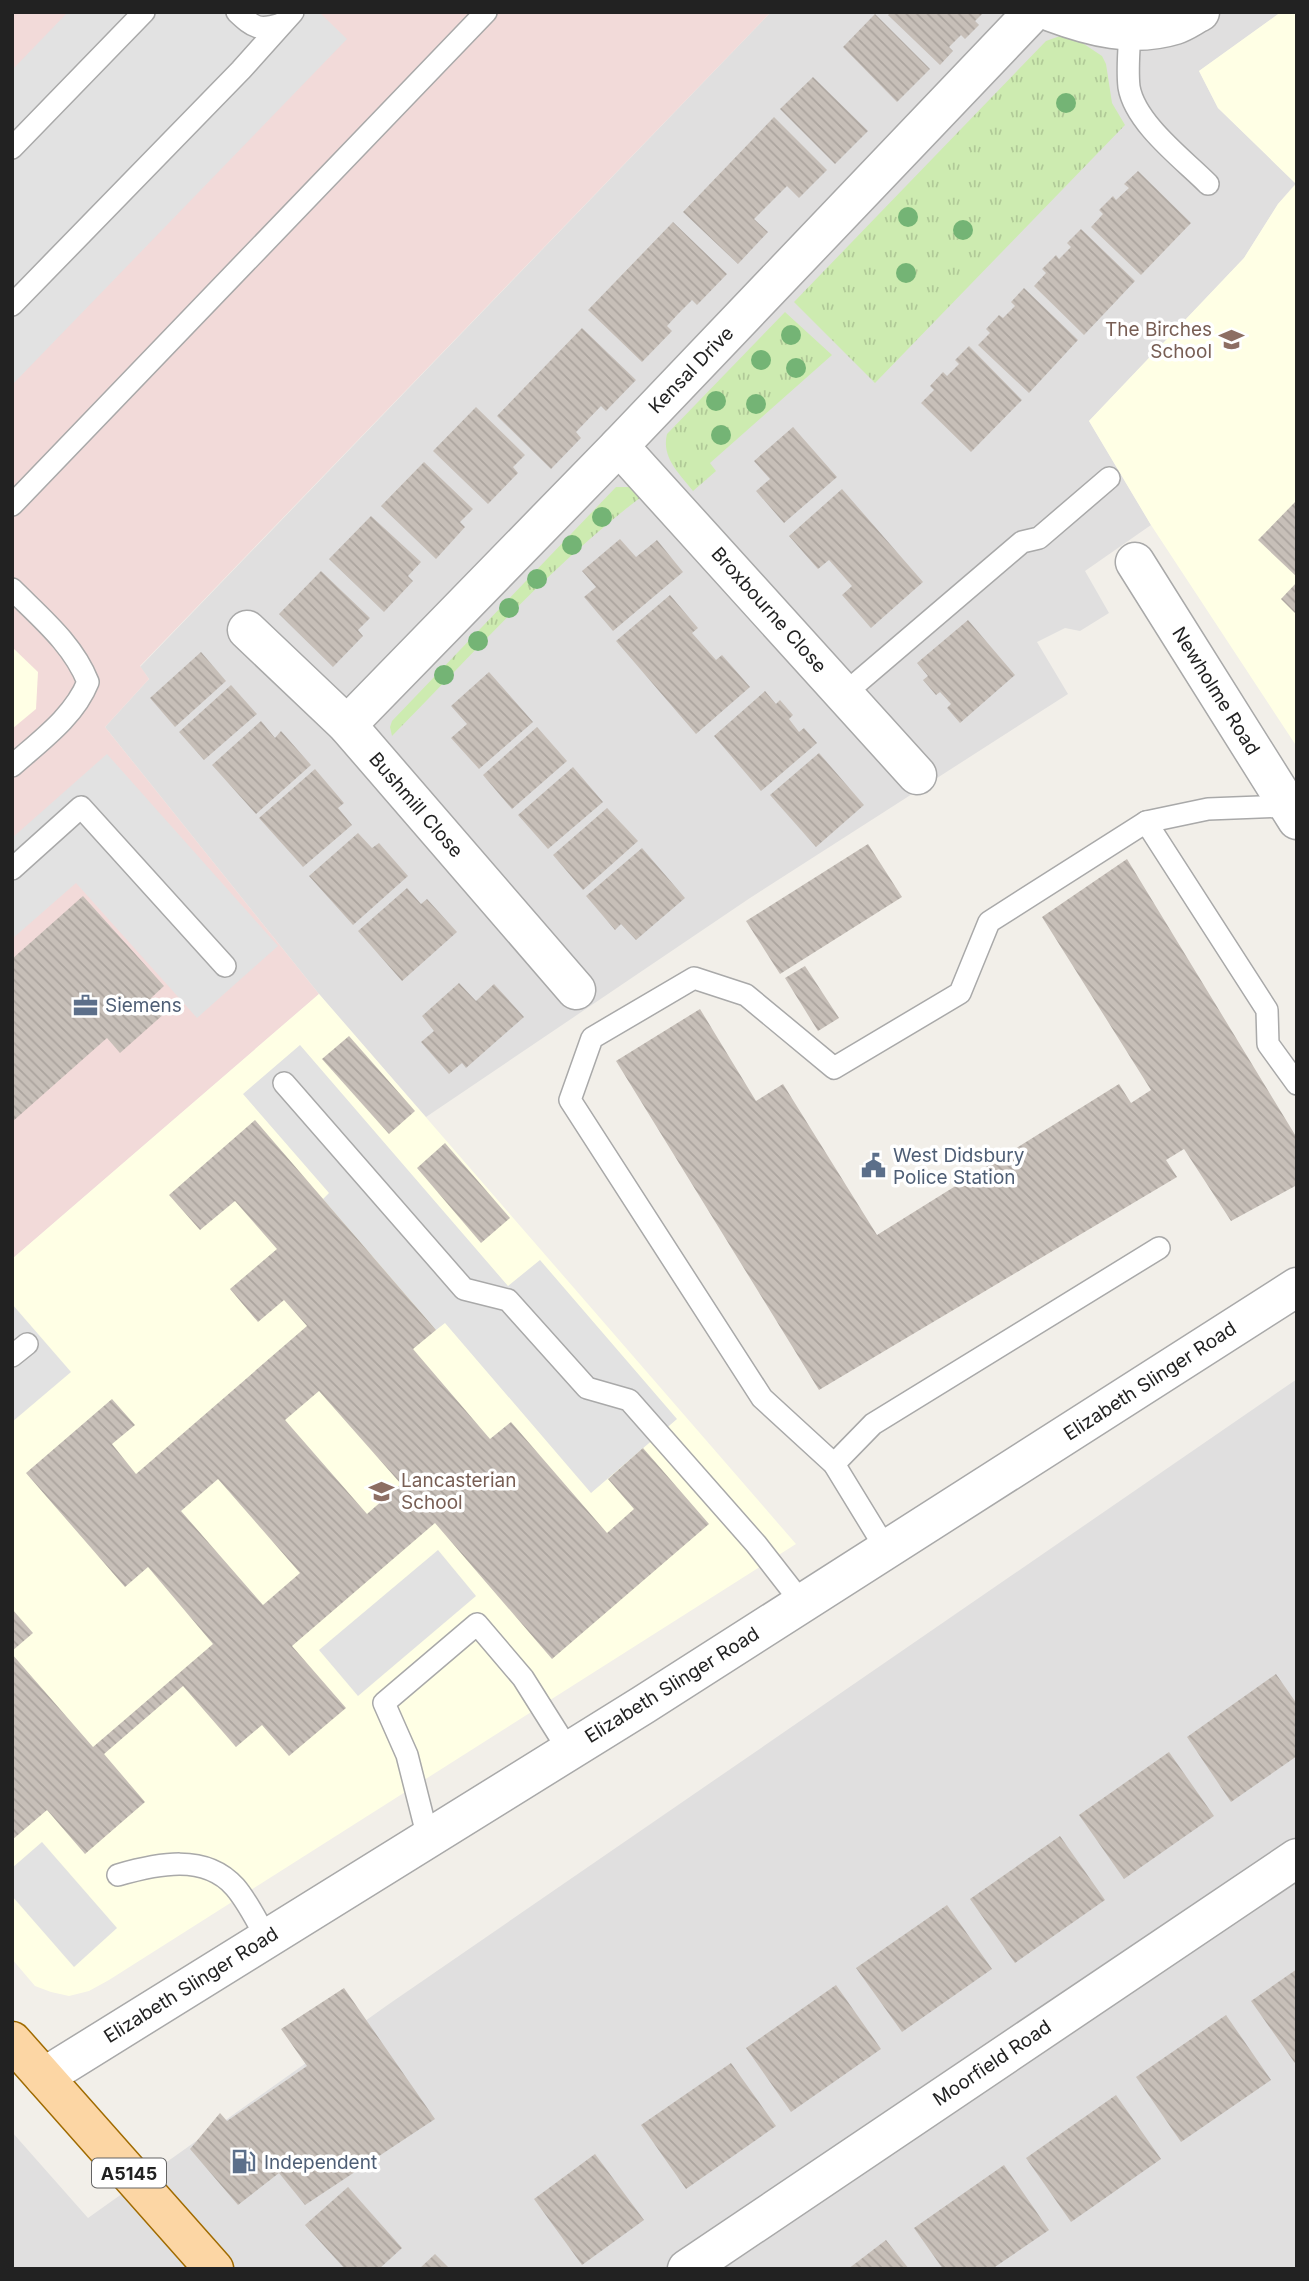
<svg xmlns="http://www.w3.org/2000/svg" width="1309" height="2281" font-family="Inter,sans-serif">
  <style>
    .residential { fill: #e0dfdf }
    .commercial { fill: #f2dad9 }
    .education { fill: #ffffe5 }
    .grass { fill: url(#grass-tufts) }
    .parking { fill: #e2e2e2 }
    .building { fill: url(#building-back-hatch); fill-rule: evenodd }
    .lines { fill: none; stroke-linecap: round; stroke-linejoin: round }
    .lane-casing { stroke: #a9a9a9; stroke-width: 24 }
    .street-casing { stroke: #a9a9a9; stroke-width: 41 }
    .primary-casing { stroke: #a06b00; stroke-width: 41 }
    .lane { stroke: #fff; stroke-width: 21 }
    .street { stroke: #fff; stroke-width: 38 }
    .primary { stroke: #fcd6a4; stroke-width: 38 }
    .tree { fill: #74b475 }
    .labels { text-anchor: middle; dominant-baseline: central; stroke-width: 7; stroke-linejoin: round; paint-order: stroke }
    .shield { fill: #fff; stroke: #646464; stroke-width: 2 }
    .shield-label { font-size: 18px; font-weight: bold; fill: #222 }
    .education-label { font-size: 19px; fill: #785e54; stroke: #fff; text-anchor: end }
    .street-label { font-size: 19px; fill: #222; stroke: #fff }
    .service-label { font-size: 19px; fill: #4e5e75; stroke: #fff; text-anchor: start }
  </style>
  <defs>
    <pattern id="grass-tufts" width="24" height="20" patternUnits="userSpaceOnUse" patternTransform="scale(1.75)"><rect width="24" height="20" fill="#cdebb0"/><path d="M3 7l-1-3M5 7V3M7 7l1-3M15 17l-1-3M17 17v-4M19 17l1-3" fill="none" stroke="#b0c997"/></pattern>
    <pattern id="building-back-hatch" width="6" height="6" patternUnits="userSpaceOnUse" patternTransform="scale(1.75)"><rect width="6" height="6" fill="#c7bfb8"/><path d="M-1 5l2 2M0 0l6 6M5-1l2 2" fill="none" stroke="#aba49e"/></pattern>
  </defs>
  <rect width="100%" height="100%" fill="#f2efe9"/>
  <!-- residential -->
  <g class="residential">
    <polygon points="771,12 1281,12 1199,71 1218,108 1296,183 1278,204 1244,258 1089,421 1151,525 1085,571 1109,613 1080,631 1065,628 1037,642 1068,694 750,898 426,1117 319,994 105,727 149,679 140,667"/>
    <polygon points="1297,1379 1297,2269 12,2269 12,2132 88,2218 389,2004"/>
  </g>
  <!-- commercial -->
  <polygon class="commercial" points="12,12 771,12 140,666 149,679 105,727 319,994 12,1259"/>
  <!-- education -->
  <g class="education">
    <polygon points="1281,12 1297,12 1297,747 1151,525 1089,421 1244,258 1278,204 1296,184 1218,108 1199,71"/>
    <polygon points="12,647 38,672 36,709 12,729"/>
    <polygon points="319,994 796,1544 109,1980 89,1991 69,1996 51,1992 35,1986 12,1959 12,1259"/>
  </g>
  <!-- grass -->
  <g class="grass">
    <polygon points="1060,36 1081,42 1102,56 1106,64 1112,103 1125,125 875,383 794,302 1046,41"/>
    <path d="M785 312 832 355 710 463 716 471 693 491C680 474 661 458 667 434Z"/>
    <path d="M616 487H629L645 494C552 564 474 653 392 736L390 727 392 721Z"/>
  </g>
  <!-- parking -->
  <g class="parking">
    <polygon points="68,12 319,12 347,39 12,385 12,70"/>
    <polygon points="107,754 278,946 197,1018 76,883 12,939 12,838"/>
    <polygon points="300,1045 508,1286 540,1260 677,1419 591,1493 445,1323 436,1330 323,1199 329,1193 243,1094"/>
    <polygon points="12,1304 71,1372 12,1422"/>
    <polygon points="438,1550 476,1596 358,1696 319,1650"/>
    <polygon points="42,1842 117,1928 74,1967 12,1896 12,1868"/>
  </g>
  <!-- building -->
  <g class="building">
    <polygon points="891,12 984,12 975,21 979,25 965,39 961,35 949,47 953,51 940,65 888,15"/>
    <polygon points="875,14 930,69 897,102 843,47"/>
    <polygon points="813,77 868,131 835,164 780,109"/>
    <polygon points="774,117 827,170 799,198 787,186 754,219 768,232 738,264 683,212"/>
    <polygon points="1138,171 1191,223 1141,275 1091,227 1103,214 1099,210 1113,196 1116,200 1129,188 1124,184"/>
    <polygon points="673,222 727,274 697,305 692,300 679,313 667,326 672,331 642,362 588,310"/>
    <polygon points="1081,229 1135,281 1084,335 1034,286 1046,273 1042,269 1056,255 1059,259 1071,247 1067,243"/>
    <polygon points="1024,288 1078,340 1029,393 978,345 990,333 986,329 999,315 1003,318 1015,306 1011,302"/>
    <polygon points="582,328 636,380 606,411 601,406 576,432 581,438 551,469 497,416"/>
    <polygon points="969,346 1022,400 971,452 921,403 934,390 930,386 943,372 947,376 959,364 955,360"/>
    <polygon points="476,407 525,455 513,467 518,473 488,504 433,451"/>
    <polygon points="793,427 837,477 784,523 756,491 770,479 754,461"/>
    <polygon points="424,462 473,509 460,522 465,527 436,559 381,506"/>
    <polygon points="842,489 923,582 871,628 842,595 852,586 829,560 818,569 789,536"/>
    <polygon points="1297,500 1297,577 1258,540"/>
    <polygon points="371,516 421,562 408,576 413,581 384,612 329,559"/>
    <polygon points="620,539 636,557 657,540 683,572 613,631 584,597 596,587 582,571"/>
    <polygon points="321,571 370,618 358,630 363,636 333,667 279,614"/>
    <polygon points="1297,582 1297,615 1281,599"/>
    <polygon points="670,595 698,628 692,633 716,660 722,655 750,687 696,734 616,641"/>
    <polygon points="968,620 1015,675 960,723 947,708 951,704 940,692 936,695 923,680 928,676 917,663"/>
    <polygon points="201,652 226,681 175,727 150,698"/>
    <polygon points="489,672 533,722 479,769 451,738 467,724 451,706"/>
    <polygon points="231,685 257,714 204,760 179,732"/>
    <polygon points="765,691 776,704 780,700 793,715 789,719 799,732 804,728 817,743 761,791 714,736"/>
    <polygon points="261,721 275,738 281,731 311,765 256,814 212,765"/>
    <polygon points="537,727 567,761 512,809 483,775"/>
    <polygon points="819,753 864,805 816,847 770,795"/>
    <polygon points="573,767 603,802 548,849 518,815"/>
    <polygon points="315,769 344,803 338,808 352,825 303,867 259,818"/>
    <polygon points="607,808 638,841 583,890 553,855"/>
    <polygon points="358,833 372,848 379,843 408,876 353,925 309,876"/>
    <polygon points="868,844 902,897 780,974 746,921"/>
    <polygon points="642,848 685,898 636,940 621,924 615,930 586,896"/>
    <polygon points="1127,859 1297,1138 1297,1185 1231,1221 1184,1149 1166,1160 1177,1177 819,1390 616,1061 700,1009 756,1101 783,1084 877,1235 1119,1084 1131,1103 1151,1090 1042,917"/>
    <polygon points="407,888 421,904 427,899 457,932 402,981 358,931"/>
    <polygon points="83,896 164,986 151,998 165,1013 120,1053 107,1038 12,1122 12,959"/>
    <polygon points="805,966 839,1018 818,1031 785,978"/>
    <polygon points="459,983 476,1001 494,984 524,1017 466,1068 462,1063 449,1074 421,1042 434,1031 422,1016"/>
    <polygon points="349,1036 415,1111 389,1134 322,1059"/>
    <path d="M255 1120 436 1330 413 1349 490 1439 511 1422 607 1533 634 1509 608 1479 643 1448 709 1524 552 1659 435 1523 292 1646 346 1708 289 1756 262 1725 236 1747 183 1686 104 1754 145 1802 85 1854 47 1810 12 1840V1654L93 1747 213 1644 148 1567 125 1587 26 1473 112 1399 135 1425 112 1444 136 1474 307 1326 284 1300 258 1322 230 1289 277 1249 235 1201 200 1230 169 1195ZM319 1391 401 1484 367 1514 285 1420ZM218 1479 300 1573 263 1605 181 1511Z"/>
    <polygon points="445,1143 510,1218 481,1243 417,1168"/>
    <polygon points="12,1609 33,1633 12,1651"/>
    <polygon points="1276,1674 1297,1704 1297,1756 1231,1802 1187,1737"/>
    <polygon points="1169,1752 1214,1816 1124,1879 1079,1815"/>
    <polygon points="1060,1836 1105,1900 1015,1963 970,1899"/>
    <polygon points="947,1905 992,1969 902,2032 856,1968"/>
    <polygon points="1297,1969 1297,2066 1251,2001"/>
    <polygon points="836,1985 881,2049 791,2112 746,2048"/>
    <polygon points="344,1988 435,2119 305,2205 279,2173 238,2205 190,2149 220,2113 227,2121 307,2066 281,2029"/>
    <polygon points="1226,2015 1271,2080 1181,2142 1136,2077"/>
    <polygon points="731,2063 776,2126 686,2189 641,2125"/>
    <polygon points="1116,2095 1161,2159 1071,2222 1026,2158"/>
    <polygon points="595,2154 644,2220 582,2265 534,2199"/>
    <polygon points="1004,2165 1049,2230 992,2269 943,2269 914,2228"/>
    <polygon points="348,2187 402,2248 379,2269 345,2269 305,2225"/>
    <polygon points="886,2240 909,2269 848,2269"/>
    <polygon points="435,2254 450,2269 419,2269"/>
  </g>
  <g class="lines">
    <defs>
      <g id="lane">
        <path d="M237 12C254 28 259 31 281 24"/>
        <path d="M1130 32C1129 50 1127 69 1129 87 1135 123 1183 159 1208 184"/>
        <polyline points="12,148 144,12"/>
        <polyline points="12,305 241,70 293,12"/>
        <polyline points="12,505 486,12"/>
        <path d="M12 589C41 618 73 644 88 682 74 717 40 741 12 766"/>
        <polyline points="844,694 1022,542 1039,538 1109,478"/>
        <polyline points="1146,822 1267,1010 1268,1044 1297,1084"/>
        <polyline points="12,869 81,807 225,966"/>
        <polyline points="284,1083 464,1289 508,1300 587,1388 629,1400 756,1544 802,1603"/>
        <polyline points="12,1356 27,1344"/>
        <polyline points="834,1464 873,1424 1159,1248"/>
        <polyline points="886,1549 834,1464 762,1398 570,1100 592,1038 694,978 746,995 834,1068 960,993 989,922 1146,822 1208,809 1288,806"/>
        <polyline points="428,1838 407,1755 384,1703 477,1624 523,1678 569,1751"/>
        <path d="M118 1875C157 1864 205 1853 235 1887 248 1902 257 1922 267 1938"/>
      </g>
      <g id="street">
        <path d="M1051 12C1091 27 1133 38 1175 25 1184 22 1192 16 1200 12"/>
        <polyline points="619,446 917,775"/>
        <polyline points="1135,562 1297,820"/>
        <polyline points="247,630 347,725 576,990"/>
        <polyline points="347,725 619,446 1033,12"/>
        <polyline points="44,2077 643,1705 1297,1287"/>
        <polyline points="687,2269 1297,1858"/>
      </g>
      <polyline id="primary" points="12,2041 214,2269"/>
    </defs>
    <!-- lane casing -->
    <use href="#lane" class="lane-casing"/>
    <!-- street casing -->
    <use href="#street" class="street-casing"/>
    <!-- primary casing -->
    <use href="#primary" class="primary-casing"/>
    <!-- lane -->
    <use href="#lane" class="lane"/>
    <!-- street -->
    <use href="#street" class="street"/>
    <!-- primary -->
    <use href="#primary" class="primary"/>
  </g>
  <!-- trees -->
  <g class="tree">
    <circle cx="1066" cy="103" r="10"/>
    <circle cx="908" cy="217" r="10"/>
    <circle cx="963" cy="230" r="10"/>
    <circle cx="906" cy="273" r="10"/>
    <circle cx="791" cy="335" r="10"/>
    <circle cx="761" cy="360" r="10"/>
    <circle cx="796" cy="368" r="10"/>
    <circle cx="716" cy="401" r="10"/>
    <circle cx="756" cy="404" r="10"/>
    <circle cx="721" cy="435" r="10"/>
    <circle cx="602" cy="517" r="10"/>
    <circle cx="572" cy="545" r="10"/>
    <circle cx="537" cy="579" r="10"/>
    <circle cx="509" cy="608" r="10"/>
    <circle cx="478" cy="641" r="10"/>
    <circle cx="444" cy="675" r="10"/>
  </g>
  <!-- icons -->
  <defs>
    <symbol id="school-bare" viewBox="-9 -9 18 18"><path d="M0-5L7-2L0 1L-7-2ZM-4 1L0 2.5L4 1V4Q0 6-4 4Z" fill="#8d6e63" stroke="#fff" stroke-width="2.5" paint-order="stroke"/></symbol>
    <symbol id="office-bare" viewBox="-9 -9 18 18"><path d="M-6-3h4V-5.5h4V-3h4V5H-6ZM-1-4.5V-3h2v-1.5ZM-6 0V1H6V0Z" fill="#5c6f8a" stroke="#fff" stroke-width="2.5" paint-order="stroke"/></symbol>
    <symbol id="civic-bare" viewBox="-9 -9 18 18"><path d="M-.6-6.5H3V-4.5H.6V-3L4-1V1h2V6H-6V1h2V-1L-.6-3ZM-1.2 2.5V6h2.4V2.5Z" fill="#5c6f8a" stroke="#fff" stroke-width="2.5" paint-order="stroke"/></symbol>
    <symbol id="fuel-bare" viewBox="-9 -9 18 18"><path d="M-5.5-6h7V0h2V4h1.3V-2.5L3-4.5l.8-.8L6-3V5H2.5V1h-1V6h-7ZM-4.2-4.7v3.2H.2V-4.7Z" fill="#5c6f8a" stroke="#fff" stroke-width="2.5" paint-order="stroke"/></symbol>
  </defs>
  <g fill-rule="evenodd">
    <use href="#school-bare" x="1214" y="322" width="35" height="35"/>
    <use href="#office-bare" x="68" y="988" width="35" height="35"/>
    <use href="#civic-bare" x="856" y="1148" width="35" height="35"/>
    <use href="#school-bare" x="364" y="1474" width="35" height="35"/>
    <use href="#fuel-bare" x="226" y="2144" width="35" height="35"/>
  </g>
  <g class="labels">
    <!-- shield labels -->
    <rect class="shield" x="92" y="2158.5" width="74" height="29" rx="5"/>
    <g class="shield-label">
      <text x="129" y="2173">A5145</text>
    </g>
    <!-- education labels -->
    <g class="education-label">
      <text x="1212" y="329">The Birches<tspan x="1212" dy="22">School</tspan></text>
      <text x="401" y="1480" text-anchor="start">Lancasterian<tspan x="401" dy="22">School</tspan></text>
    </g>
    <!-- street labels -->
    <g class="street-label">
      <text transform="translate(691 370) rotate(-46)">Kensal Drive</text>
      <text transform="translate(769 610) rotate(48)">Broxbourne Close</text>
      <text transform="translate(1216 691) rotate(58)">Newholme Road</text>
      <text transform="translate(416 805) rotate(49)">Bushmill Close</text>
      <text transform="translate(1150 1381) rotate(-33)">Elizabeth Slinger Road</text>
      <text transform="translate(672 1685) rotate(-32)">Elizabeth Slinger Road</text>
      <text transform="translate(191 1985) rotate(-32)">Elizabeth Slinger Road</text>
      <text transform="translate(992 2063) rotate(-34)">Moorfield Road</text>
    </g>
    <!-- service labels -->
    <g class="service-label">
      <text x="105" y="1005">Siemens</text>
      <text x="893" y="1155">West Didsbury<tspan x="893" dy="22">Police Station</tspan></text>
      <text x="264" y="2162">Independent</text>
    </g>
  </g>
  <!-- border -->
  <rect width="1309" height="2281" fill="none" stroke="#222222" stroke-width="28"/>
</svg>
